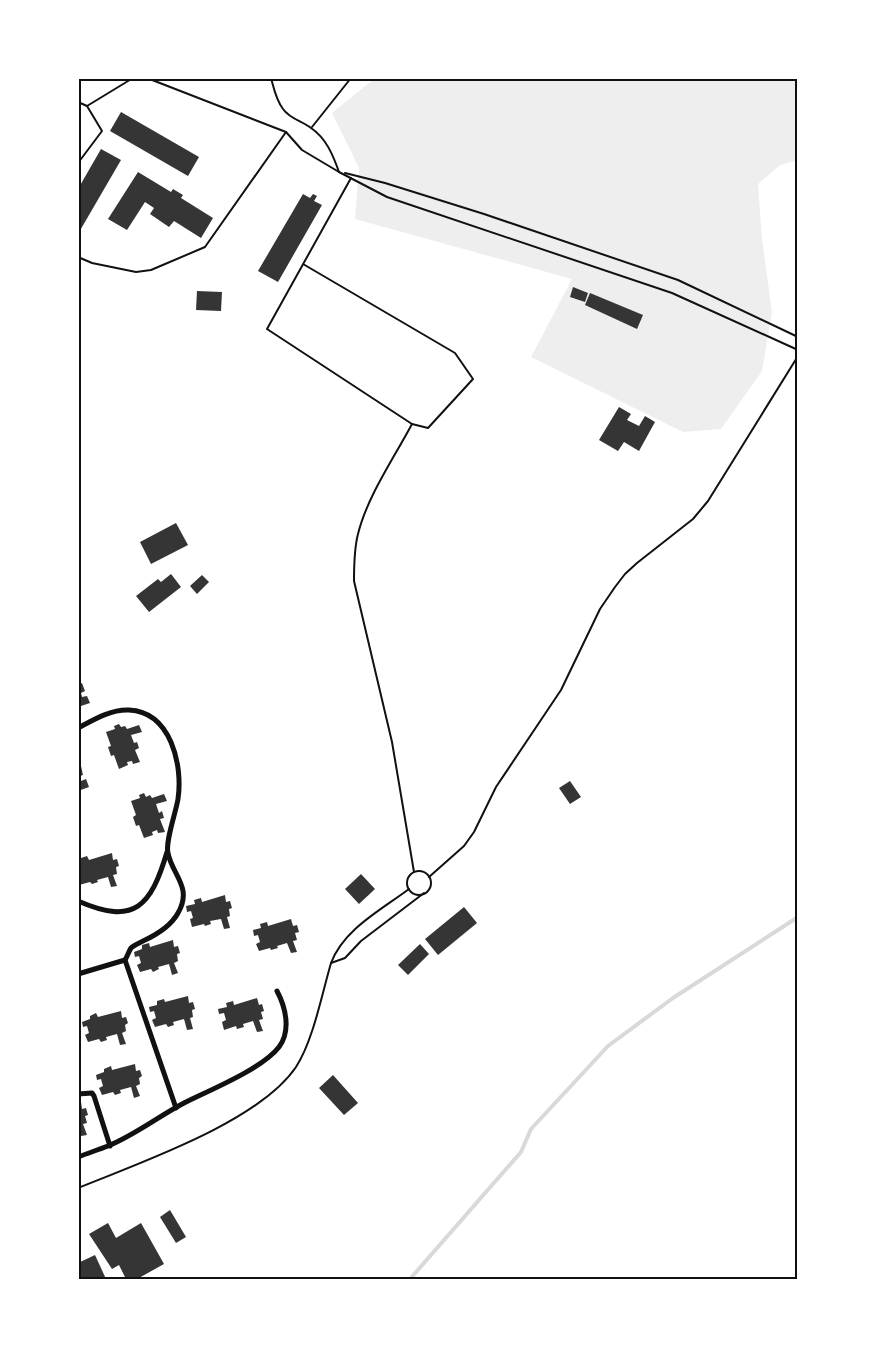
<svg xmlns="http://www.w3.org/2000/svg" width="876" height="1357" font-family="Rubik,sans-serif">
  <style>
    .green { fill: #eee }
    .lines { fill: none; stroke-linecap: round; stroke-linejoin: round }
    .stream { stroke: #d9d9d9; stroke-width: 4 }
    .building { fill: #353535 }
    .service { stroke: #111; stroke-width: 2 }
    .minor { stroke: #111; stroke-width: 5 }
    .neatline { fill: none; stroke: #111; stroke-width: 2 }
  </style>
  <rect width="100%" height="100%" fill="#fff"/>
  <!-- green -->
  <polygon class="green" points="375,78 798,78 798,160 780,165 758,184 762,239 772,312 762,371 721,429 683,432 531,357 572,279 355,219 359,168 332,113"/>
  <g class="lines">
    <!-- stream -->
    <polyline class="stream" points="410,1279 521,1152 531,1129 608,1046 673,998 798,917"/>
  </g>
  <!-- building -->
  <g class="building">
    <polygon points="121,112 199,157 188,176 110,131"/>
    <polygon points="101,149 121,160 78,234 78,189"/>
    <polygon points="138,172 171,192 173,189 183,195 181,198 213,218 201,238 174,221 169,227 150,214 154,208 145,202 127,230 108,219"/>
    <polygon points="303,194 310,198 313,194 317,196 314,201 322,205 278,282 258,271"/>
    <polygon points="573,287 588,293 585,302 570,297"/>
    <polygon points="197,291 222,292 221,311 196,310"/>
    <polygon points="590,293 643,315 637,329 585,305"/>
    <polygon points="619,407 631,414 627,420 639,426 645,416 655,422 639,451 624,442 618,451 599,440"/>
    <polygon points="176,523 188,545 151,564 140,542"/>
    <polygon points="171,574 181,587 149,612 136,596 158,579 161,582"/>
    <polygon points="202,575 209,582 197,594 190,586"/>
    <polygon points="82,683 85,691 81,693 82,697 87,696 90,703 78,707 78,685"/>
    <polygon points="119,724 121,727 125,726 127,729 139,725 142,732 131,735 134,743 137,742 139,748 135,750 140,762 133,764 132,761 127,762 128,765 119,769 114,755 111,756 108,747 111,746 106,732 115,729 114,726"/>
    <polygon points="81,766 83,775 80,776 81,781 86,779 89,787 78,791 78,768"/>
    <polygon points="570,781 581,797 570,804 559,788"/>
    <polygon points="144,793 146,797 150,795 152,798 164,794 167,801 156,804 159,813 162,811 164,818 160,819 165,832 158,833 157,830 152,832 153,835 144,838 139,825 136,826 133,817 136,815 131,801 140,798 139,795"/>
    <polygon points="112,853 113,860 117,859 119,866 116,867 117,874 113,875 117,886 111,887 108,877 97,880 98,882 92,884 90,882 79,885 78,877 80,876 78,863 81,862 81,858 87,856 89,860"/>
    <polygon points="361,874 375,889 359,904 345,889"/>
    <polygon points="225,895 226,902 230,901 232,908 229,909 230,916 227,917 230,928 224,929 221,919 210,921 211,924 205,926 204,924 192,927 190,919 193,918 191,911 187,912 186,906 195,904 194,900 201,898 202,902"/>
    <polygon points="464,907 477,923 438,955 425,939"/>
    <polygon points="291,919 293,926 297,925 299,932 295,933 297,940 293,941 297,952 291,953 287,943 277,946 278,948 271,950 270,948 259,951 256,944 260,942 258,935 254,936 253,930 261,928 260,924 267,922 268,926"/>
    <polygon points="173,940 174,947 178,946 180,953 177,954 178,961 174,963 178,973 172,975 169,964 158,967 159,969 153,972 151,969 140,972 137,965 141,963 139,956 135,957 134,952 142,949 142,945 149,943 150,947"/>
    <polygon points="420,944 429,954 408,975 398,965"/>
    <polygon points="188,996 189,1003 193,1002 195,1009 192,1010 193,1017 190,1018 193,1029 187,1030 184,1019 173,1022 174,1025 168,1027 166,1024 155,1027 152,1020 156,1018 154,1011 150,1012 149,1007 157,1005 157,1001 164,999 165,1002"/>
    <polygon points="257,998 259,1005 262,1004 264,1011 261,1012 263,1019 259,1020 263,1031 257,1032 253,1021 243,1024 244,1027 237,1029 236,1026 224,1030 222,1022 226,1020 224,1013 219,1014 218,1009 227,1007 226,1003 233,1001 234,1005"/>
    <polygon points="121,1011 122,1018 126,1017 128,1023 125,1025 126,1031 122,1033 126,1044 120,1045 117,1034 106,1037 107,1040 101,1042 99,1039 88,1042 85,1035 89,1033 87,1026 83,1027 82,1022 90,1019 90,1016 96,1013 98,1017"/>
    <polygon points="135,1064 136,1071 140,1070 142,1076 139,1078 140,1084 136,1086 140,1096 134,1098 131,1087 120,1090 121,1093 115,1095 113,1092 102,1095 99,1088 103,1086 101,1079 97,1080 96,1075 104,1072 104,1069 111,1066 112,1070"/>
    <polygon points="333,1075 358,1103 344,1115 319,1088"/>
    <polygon points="81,1102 82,1109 86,1108 88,1115 85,1116 87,1123 83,1124 87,1135 81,1136 78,1128 78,1103"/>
    <polygon points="170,1210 186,1237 176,1243 160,1217"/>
    <polygon points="108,1223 116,1238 141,1223 164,1264 137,1279 126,1279 119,1265 112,1269 89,1234"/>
    <polygon points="95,1255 106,1279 78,1279 78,1263"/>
  </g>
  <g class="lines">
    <!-- service -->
    <g class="service">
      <polyline points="147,78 286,132 302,150 339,172 387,197 672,293 798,350"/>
      <path d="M271 78C274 89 276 100 283 109 290 119 302 121 311 128 326 138 333 155 339 172"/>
      <polyline points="78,102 87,106 102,131 78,163"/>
      <polyline points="87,106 133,78"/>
      <polyline points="312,127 351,78"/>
      <polyline points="345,173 385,183 484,214 678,280 798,337"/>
      <polyline points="78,257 92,263 136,272 151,270 205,247 286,132"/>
      <polyline points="303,264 455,353 473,379 428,428 412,424 267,329 351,178"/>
      <path d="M412 424C394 458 367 497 358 534 354 549 354 565 354 581L392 742 414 872"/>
      <circle cx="419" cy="883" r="12"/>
      <polyline points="429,877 464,846 474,832 496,787 561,690 600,609 615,587 625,574 637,563 693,519 708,501 798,356"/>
      <path d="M331 963C344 929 381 910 409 889"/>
      <path d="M78 1188C139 1163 259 1122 296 1067 313 1041 322 994 331 963L345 958 361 941 424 893"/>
    </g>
    <!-- minor -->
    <g class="minor">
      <path d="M78 728C93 720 111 709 129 710 171 712 183 765 178 799 176 812 165 842 168 853 172 875 193 887 178 913 171 926 156 935 143 941 140 943 134 945 131 948 129 951 127 957 125 960"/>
      <path d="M78 901C135 926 151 906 167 852"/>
      <polyline points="78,974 125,960 176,1108"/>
      <polyline points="78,1094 92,1093 94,1096 110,1146"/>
      <path d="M78 1157C88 1153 98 1150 108 1146 135 1135 159 1116 184 1103 210 1090 262 1069 279 1047 291 1031 286 1008 277 991"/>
    </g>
  </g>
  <!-- border -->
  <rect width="876" height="1357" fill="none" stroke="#ffffff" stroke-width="159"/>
  <rect x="80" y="80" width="716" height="1198" class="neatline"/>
</svg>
